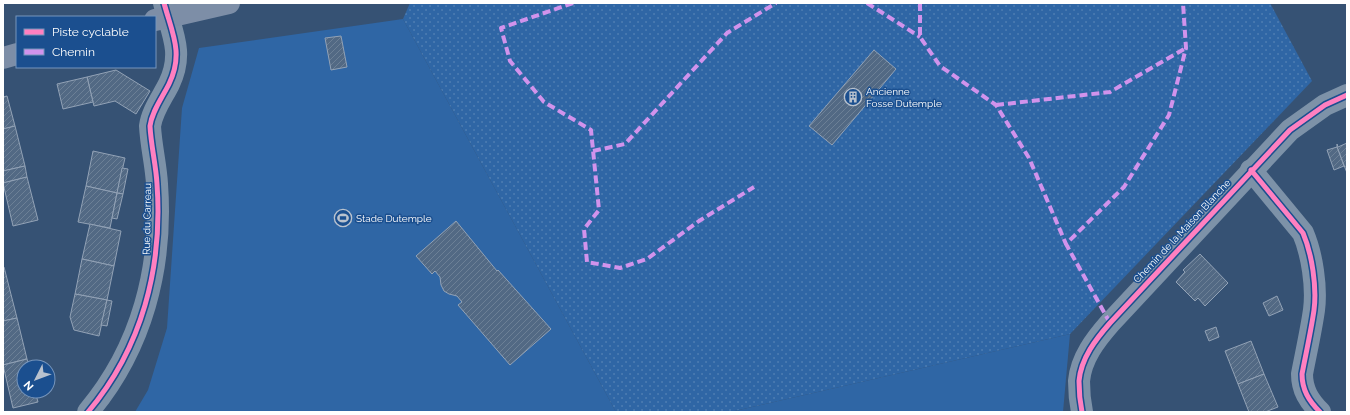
<svg xmlns="http://www.w3.org/2000/svg" width="1350" height="415" font-family="Raleway,sans-serif">
  <style>
    .grass { fill: #2f66a5 }
    .park { fill: url(#park-dots) }
    .building { fill: url(#building-hatch); stroke: #92a2b6 }
    .lines { fill: none; stroke-linecap: round; stroke-linejoin: round }
    .minor { stroke: #7d92a8; stroke-width: 22 }
    .major { stroke: #7d8ea7; stroke-width: 22 }
    .quiet { stroke: #d193ec; stroke-width: 4; stroke-dasharray: 8 4; stroke-linecap: butt }
    .cycleway-casing { stroke: #1b4f8f; stroke-width: 8 }
    .cycleway { stroke: #ff80c0; stroke-width: 5 }
    .labels { text-anchor: middle; dominant-baseline: central; stroke-width: 3; stroke-linejoin: round; paint-order: stroke }
    .poi-label { font-size: 10px; fill: #fff; stroke: #1b4f8f; text-anchor: start }
    .street-label { font-size: 10px; fill: #fff; stroke: #1b4f8f }
  </style>
  <defs>
    <pattern id="park-dots" width="8" height="8" patternUnits="userSpaceOnUse"><rect width="8" height="8" fill="#2f66a5"/><path d="M2 2h.1M6 6h.1" fill="none" stroke="#4e7db2" stroke-width="1.8" stroke-linecap="round"/></pattern>
    <pattern id="building-hatch" width="6" height="6" patternUnits="userSpaceOnUse"><rect width="6" height="6" fill="#526984"/><path d="M-1 1l2-2M0 6l6-6M5 7l2-2" fill="none" stroke="#6c8096"/></pattern>
  </defs>
  <rect width="100%" height="100%" fill="#365274"/>
  <!-- grass -->
  <g class="grass">
    <polygon points="403,19 616,412 135,412 148,390 167,328 182,108 199,48"/>
    <polygon points="1070,334 1063,412 730,412"/>
  </g>
  <!-- park -->
  <polygon class="park" points="410,3 1270,3 1312,81 1070,334 730,412 616,412 403,19"/>
  <!-- building -->
  <g class="building">
    <polygon points="341,36 347,67 331,70 325,38"/>
    <polygon points="874,50 896,69 832,145 809,126"/>
    <polygon points="116,70 150,91 136,114 115,101 94,106 87,77"/>
    <polygon points="87,77 93,102 63,109 57,84"/>
    <polygon points="7,96 15,126 3,129 3,97"/>
    <polygon points="15,126 25,166 3,171 3,129"/>
    <polygon points="1347,143 1347,173 1337,147 1337,144 1338,147"/>
    <polygon points="1337,147 1344,166 1334,170 1327,150"/>
    <polygon points="93,151 125,158 117,193 86,186"/>
    <polygon points="25,166 27,177 3,183 3,171"/>
    <polygon points="122,168 128,169 123,194 117,193"/>
    <polygon points="27,177 38,220 13,226 3,183"/>
    <polygon points="86,186 117,193 110,228 78,222"/>
    <polygon points="117,193 123,194 117,219 112,218"/>
    <polygon points="456,221 497,271 498,270 551,329 510,365 458,305 462,302 457,296 449,294 444,291 441,285 440,277 435,271 432,274 416,256"/>
    <polygon points="90,224 121,231 114,266 82,259"/>
    <polygon points="1200,254 1228,283 1205,306 1198,298 1195,301 1176,282 1185,272 1183,270"/>
    <polygon points="82,259 114,266 107,300 75,294"/>
    <polygon points="3,267 4,267 17,318 3,321"/>
    <polygon points="75,294 107,300 99,336 74,330 70,317"/>
    <polygon points="1277,296 1283,310 1269,316 1263,303"/>
    <polygon points="107,300 112,301 107,326 101,325"/>
    <polygon points="17,318 27,359 3,365 3,321"/>
    <polygon points="1216,327 1219,337 1209,341 1205,331"/>
    <polygon points="1251,341 1264,374 1238,384 1225,351"/>
    <polygon points="27,359 29,367 24,367 24,391 35,391 38,402 13,408 3,365"/>
    <polygon points="1264,374 1278,407 1265,412 1249,412 1238,384"/>
  </g>
  <g class="lines">
    <!-- minor -->
    <g class="minor">
      <path d="M1251 170 1303 233C1312 254 1317 287 1314 310 1311 331 1306 353 1302 374 1302 390 1309 401 1320 412"/>
      <path d="M88 412C142 348 163 267 157 184 156 165 151 146 150 126 152 111 162 98 169 84 184 53 172 33 164 3"/>
      <path d="M1082 412C1080 402 1079 391 1079 381 1081 358 1096 339 1110 323L1290 130 1325 105 1347 95"/>
    </g>
    <!-- major -->
    <g class="major">
      <polyline points="155,20 229,3"/>
      <polyline points="3,58 17,54"/>
    </g>
    <!-- quiet -->
    <g class="quiet">
      <polyline points="573,3 501,28 510,61 544,102 591,130 599,210 584,229 587,262 620,268 647,259 699,221 754,187"/>
      <polyline points="867,3 920,37"/>
      <polyline points="920,3 920,37 940,66 996,105 1029,158 1066,244"/>
      <polyline points="996,105 1110,92 1186,48"/>
      <polyline points="593,151 625,144 727,33 776,3"/>
      <polyline points="1110,323 1066,244 1124,187 1169,115 1186,48 1183,3"/>
    </g>
    <defs>
      <g id="cycleway">
        <path d="M1251 170 1303 233C1312 254 1317 287 1314 310 1311 331 1306 353 1302 374 1302 390 1309 401 1320 412"/>
        <path d="M88 412C142 348 163 267 157 184 156 165 151 146 150 126 152 111 162 98 169 84 184 53 172 33 164 3"/>
        <path d="M1082 412C1080 402 1079 391 1079 381 1081 358 1096 339 1110 323L1290 130 1325 105 1347 95"/>
      </g>
    </defs>
    <!-- cycleway casing -->
    <use href="#cycleway" class="cycleway-casing"/>
    <!-- cycleway -->
    <use href="#cycleway" class="cycleway"/>
  </g>
  <!-- icons -->
  <defs>
    <symbol id="building-ring" viewBox="-11 -11 22 22"><circle r="9.5" fill="#1b4f8f" stroke="#b9c2ce" stroke-width="1.5"/><path d="M-4-6H4V6H1V3H-1V6H-4ZM-2.5-4.3h1.7v1.8h-1.7ZM.8-4.3h1.7v1.8H.8ZM-2.5-1h1.7V.8h-1.7ZM.8-1h1.7V.8H.8Z" fill="#b9c2ce"/></symbol>
    <symbol id="stadium-ring" viewBox="-11 -11 22 22"><circle r="9.5" fill="#1b4f8f" stroke="#b9c2ce" stroke-width="1.5"/><path d="M0-5a6.5 5 0 1 0 0 10a6.5 5 0 1 0 0-10ZM-3.5-1.8h7v3.6h-7Z" fill="#b9c2ce"/></symbol>
  </defs>
  <g fill-rule="evenodd">
    <use href="#building-ring" x="843" y="87" width="20" height="20"/>
    <use href="#stadium-ring" x="333" y="208" width="20" height="20"/>
  </g>
  <g class="labels">
    <!-- poi labels -->
    <g class="poi-label">
      <text x="866" y="91">Ancienne<tspan x="866" dy="12">Fosse Dutemple</tspan></text>
      <text x="356" y="218">Stade Dutemple</text>
    </g>
    <!-- street labels -->
    <g class="street-label">
      <text transform="translate(147 219) rotate(-89)">Rue du Carreau</text>
      <text transform="translate(1182 231) rotate(-47)">Chemin de la Maison Blanche</text>
    </g>
  </g>
  <!-- border -->
  <rect width="1350" height="415" fill="none" stroke="#ffffff" stroke-width="8"/>
  <!-- legend -->
  <rect x="16" y="16" width="140" height="52" fill="#1b4f8f" stroke="#7695bc"/>
  <rect x="24" y="29" width="20" height="6" fill="#ff80c0" stroke="#7695bc"/>
  <text x="52" y="36" font-size="12" fill="#ffffff">Piste cyclable</text>
  <rect x="24" y="49" width="20" height="6" fill="#d193ec" stroke="#7695bc"/>
  <text x="52" y="56" font-size="12" fill="#ffffff">Chemin</text>
  <!-- north arrow -->
  <g transform="translate(36 379) rotate(228)"><circle r="19" fill="#1b4f8f" stroke="#7695bc"/>
  <path d="M0-3L7 15L0 10L-7 15Z" fill="#b9c2ce"/>
  <text y="-6" font-size="11" font-weight="bold" text-anchor="middle" fill="#ffffff">N</text>
  </g>
</svg>
